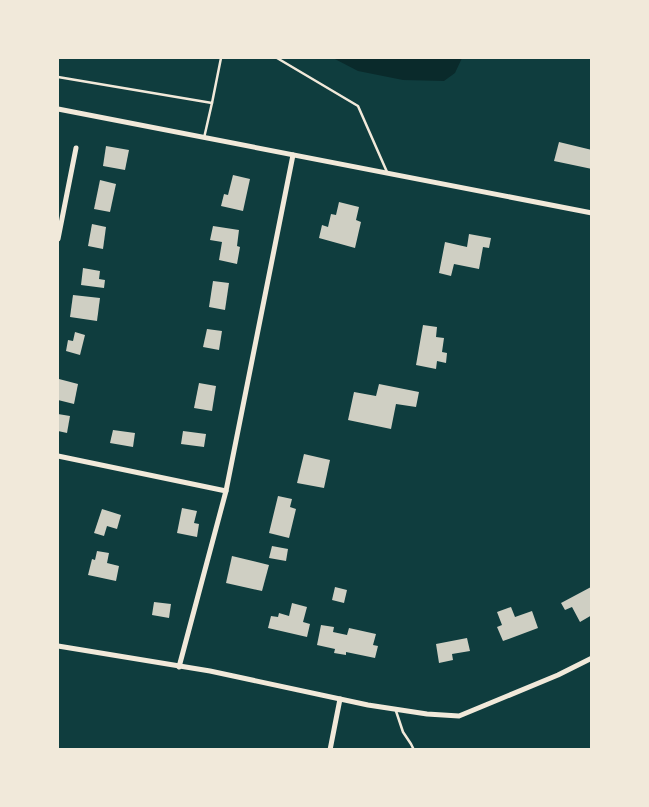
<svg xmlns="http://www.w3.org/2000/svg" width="649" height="807" font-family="Inter,sans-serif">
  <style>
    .water { fill: #0a2a2b }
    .building { fill: #cfcfc3 }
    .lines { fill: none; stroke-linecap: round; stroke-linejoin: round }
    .service { stroke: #f1e9da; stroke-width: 2.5 }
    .minor { stroke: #f1e9da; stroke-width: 5 }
  </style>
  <rect width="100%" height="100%" fill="#0f3d3e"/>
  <!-- water -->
  <polygon class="water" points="333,58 462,58 455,73 444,81 403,80 358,71"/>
  <!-- building -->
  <g class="building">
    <polygon points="559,142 592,150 592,169 554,161"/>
    <polygon points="106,146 129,150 125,170 103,166"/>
    <polygon points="233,175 250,179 243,211 221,206 224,194 228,195"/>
    <polygon points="100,180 116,184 110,212 94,209"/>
    <polygon points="339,202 359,207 356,220 361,222 355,248 319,238 322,225 328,227 331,214 336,215"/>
    <polygon points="92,224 106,227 103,249 88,246"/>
    <polygon points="213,226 239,230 237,246 240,247 237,264 219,260 222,242 210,240"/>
    <polygon points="469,234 491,238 489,248 483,247 479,269 454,264 451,276 439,273 445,242 467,247"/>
    <polygon points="83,268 100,271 99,279 105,280 104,288 81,285"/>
    <polygon points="213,281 229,283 225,310 209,307"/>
    <polygon points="73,295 100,298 97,321 70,317"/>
    <polygon points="423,325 437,327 436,337 444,338 442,352 447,353 446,363 437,361 436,369 416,365"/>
    <polygon points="207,329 222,331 219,350 203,347"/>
    <polygon points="75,332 85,335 80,355 66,351 68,340 73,341"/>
    <polygon points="59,379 78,384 74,404 58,400 58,387"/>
    <polygon points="199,383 216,386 212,411 194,408"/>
    <polygon points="379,384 419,392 416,407 396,404 391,429 348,420 354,392 376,396"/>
    <polygon points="58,414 70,416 67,433 58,431"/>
    <polygon points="113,430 135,433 133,447 110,443"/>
    <polygon points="183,431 206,434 204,447 181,444"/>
    <polygon points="304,454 330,460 324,488 297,483"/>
    <polygon points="278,496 292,499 290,507 296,509 289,538 269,533"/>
    <polygon points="182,508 197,511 194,523 199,524 197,537 177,533"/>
    <polygon points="102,509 121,515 117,529 107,526 104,536 94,533"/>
    <polygon points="272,546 288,549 286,561 269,558"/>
    <polygon points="97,551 109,553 107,563 119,566 116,581 88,575 92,559 95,560"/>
    <polygon points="232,556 269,565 262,591 226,583"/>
    <polygon points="335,587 347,590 344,603 332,600"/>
    <polygon points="591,587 592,615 580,622 572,607 565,610 561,603"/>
    <polygon points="154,602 171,604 169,618 152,615"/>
    <polygon points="292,603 307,607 303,622 310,624 307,637 268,628 271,616 278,617 279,613 289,616"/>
    <polygon points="511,607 515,617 532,611 538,628 503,641 497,627 502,625 497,612"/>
    <polygon points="321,625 334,627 333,632 347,635 349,628 376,634 373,645 378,646 375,658 346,652 346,655 334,653 335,649 317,645"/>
    <polygon points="467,638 470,651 452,654 453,660 439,663 436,644"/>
  </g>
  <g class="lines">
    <!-- service -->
    <g class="service">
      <polyline points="277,58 358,106 387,172"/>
      <polyline points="58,77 212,103 221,58"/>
      <polyline points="204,138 212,103"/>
      <polyline points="396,711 403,732 411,744 414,750"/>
    </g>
    <!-- minor -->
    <g class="minor">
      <polyline points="58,109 592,213"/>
      <polyline points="58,239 76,148"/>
      <polyline points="58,456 226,491"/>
      <polyline points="58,646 210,671 368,705 427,714 459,716 558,675 592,658"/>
      <polyline points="179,667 226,491 293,155"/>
      <polyline points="330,750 340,699"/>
    </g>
  </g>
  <!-- border -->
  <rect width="649" height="807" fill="none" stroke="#f1e9da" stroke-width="118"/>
</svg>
